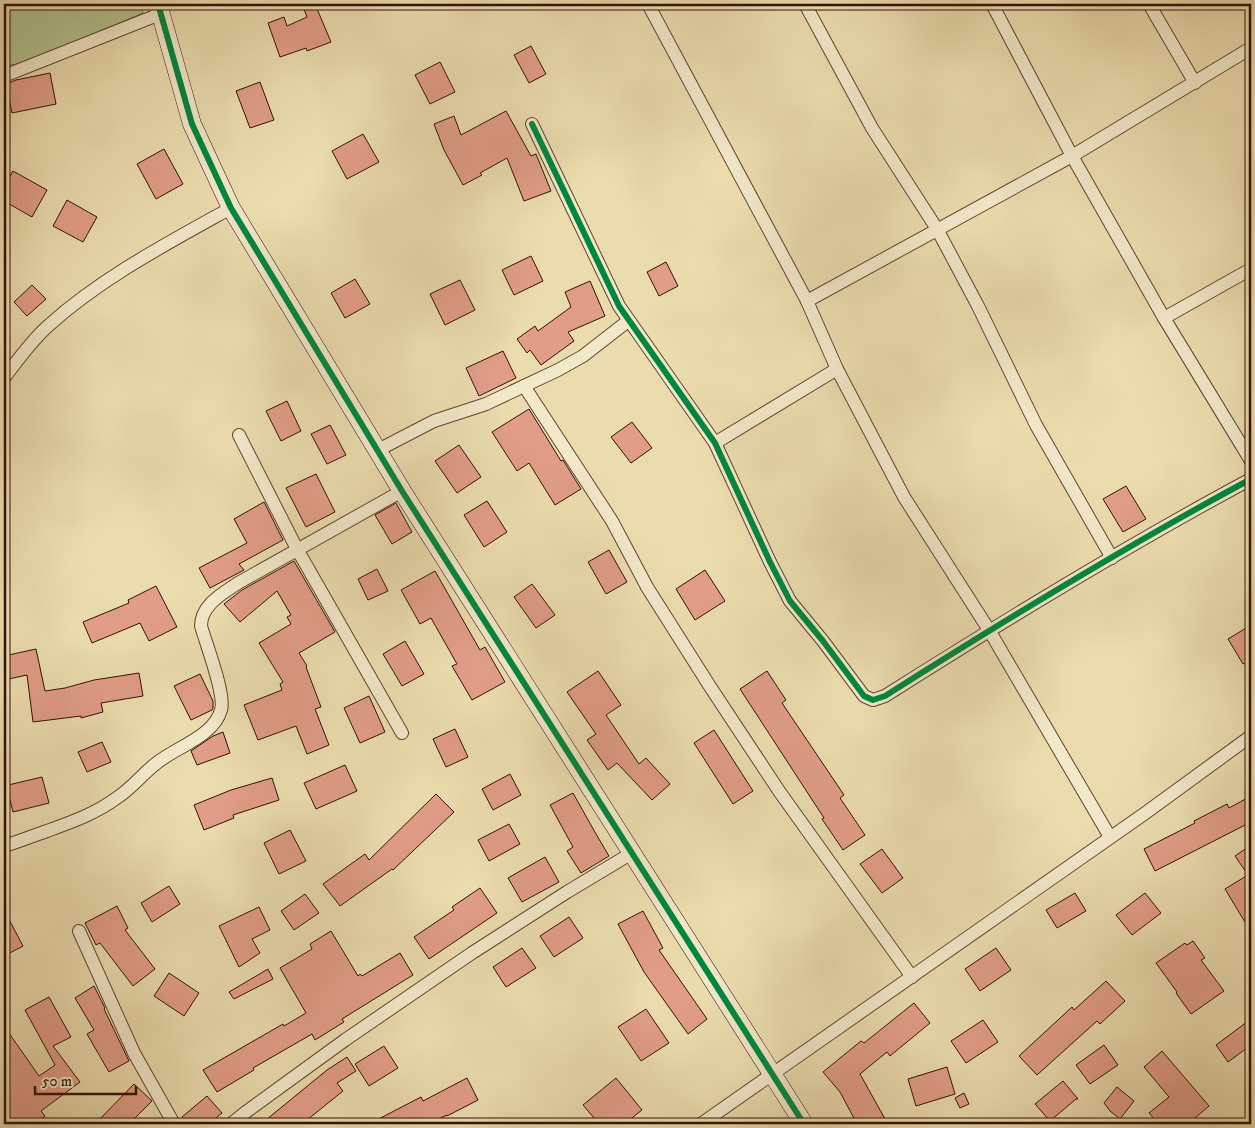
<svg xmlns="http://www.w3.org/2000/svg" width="1255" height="1128" font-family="'IM FELL DW Pica',serif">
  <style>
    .green { fill: #b2c28e; stroke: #726a48 }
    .building { fill: #e19d88; stroke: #321103 }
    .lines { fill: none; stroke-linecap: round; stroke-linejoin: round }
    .street-casing { stroke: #60442e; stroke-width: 14 }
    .secondary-casing { stroke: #321103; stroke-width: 19 }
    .street { stroke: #f2e8ca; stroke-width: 12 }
    .secondary { stroke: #f2e8ca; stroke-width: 18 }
    .cycleway-casing { stroke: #f2e8ca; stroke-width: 9 }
    .cycleway { stroke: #00873e; stroke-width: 6 }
  </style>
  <rect width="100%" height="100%" fill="#ebdcae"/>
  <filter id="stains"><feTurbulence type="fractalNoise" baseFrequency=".004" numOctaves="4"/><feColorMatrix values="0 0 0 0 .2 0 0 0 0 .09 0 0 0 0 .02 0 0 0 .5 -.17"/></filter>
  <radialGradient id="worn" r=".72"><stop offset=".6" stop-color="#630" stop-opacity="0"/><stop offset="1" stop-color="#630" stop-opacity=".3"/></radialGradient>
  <!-- green -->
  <polygon class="green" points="4,4 141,4 143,13 24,63 4,66"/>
  <!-- building -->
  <g class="building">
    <polygon points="302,4 315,4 331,42 307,51 306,48 280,57 268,23 284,17 287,26 307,17"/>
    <polygon points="531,46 546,74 529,83 514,55"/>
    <polygon points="440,62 455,92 430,104 415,75"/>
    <polygon points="50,73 56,104 12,113 6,84 16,80"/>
    <polygon points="260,82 274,120 250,128 236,91"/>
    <polygon points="506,111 531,156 536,154 551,191 524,201 507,158 480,173 482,175 463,185 444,150 434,124 454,116 461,135"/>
    <polygon points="363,134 379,162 347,179 332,151"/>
    <polygon points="164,149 183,184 156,199 137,164"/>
    <polygon points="13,171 47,190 32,217 4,201 4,187"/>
    <polygon points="67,200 97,217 83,242 53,226"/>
    <polygon points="531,256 543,281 514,295 502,270"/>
    <polygon points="666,262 678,286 659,296 647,272"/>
    <polygon points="355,279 370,304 345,318 331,293"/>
    <polygon points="460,280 475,310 445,325 430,294"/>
    <polygon points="590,281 605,316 568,332 574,341 541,365 530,350 527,353 517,339 535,326 538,331 571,307 565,292"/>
    <polygon points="32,285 46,299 27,316 14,302"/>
    <polygon points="503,351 516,378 479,396 466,368"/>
    <polygon points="287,401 301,431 281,441 266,411"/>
    <polygon points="529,409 561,461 563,460 581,489 555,505 529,463 517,471 492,432"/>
    <polygon points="632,422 652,448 631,463 611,437"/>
    <polygon points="330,425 346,455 327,464 311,434"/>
    <polygon points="459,445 481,477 457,493 435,461"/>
    <polygon points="316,474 335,512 306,527 286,488"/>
    <polygon points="1126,486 1146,519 1123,532 1103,499"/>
    <polygon points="487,501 507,532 484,547 464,515"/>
    <polygon points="264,502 283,540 239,564 244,570 210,588 199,568 247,543 234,519"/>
    <polygon points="396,503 412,532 392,544 375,515"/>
    <polygon points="609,550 627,582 606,594 588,562"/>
    <polygon points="294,561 335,632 299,653 307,666 306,667 321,707 315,709 329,745 307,754 296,726 258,740 244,705 282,690 280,684 283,682 259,643 291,624 287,617 291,615 277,591 240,622 224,604 242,590"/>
    <polygon points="377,569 388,591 368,600 358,579"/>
    <polygon points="705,570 725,601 695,620 676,589"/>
    <polygon points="435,571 480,650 485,647 505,682 472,700 452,666 457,664 431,618 420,624 401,590"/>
    <polygon points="532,584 555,615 536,628 514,597"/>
    <polygon points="156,586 177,627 149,641 140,623 92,643 83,622 129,603 128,600"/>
    <polygon points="1251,625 1251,660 1243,664 1228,639"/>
    <polygon points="405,641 424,674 402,686 383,654"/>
    <polygon points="36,649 45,691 65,688 94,680 139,673 143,696 101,703 103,712 81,718 81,716 33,722 27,675 4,680 4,656"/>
    <polygon points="598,671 621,705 606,715 639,764 646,758 670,784 652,800 617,763 608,770 587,740 596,734 567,692"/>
    <polygon points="767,671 786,700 782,703 844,795 840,798 865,835 843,850 822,819 824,818 740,689"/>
    <polygon points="200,674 213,701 213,708 212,710 191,720 174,686"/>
    <polygon points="369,696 385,732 360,743 344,708"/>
    <polygon points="455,729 468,757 446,767 433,739"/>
    <polygon points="714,730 753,791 733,804 694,743"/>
    <polygon points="223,732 230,753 197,765 191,751 213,736"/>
    <polygon points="102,742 111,762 87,772 78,752"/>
    <polygon points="345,765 357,791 316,809 304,783"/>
    <polygon points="510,774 521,795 493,810 482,789"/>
    <polygon points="42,777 49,803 13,812 9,796 4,797 4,786"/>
    <polygon points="272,778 279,800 233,815 234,818 204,830 194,805 231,790"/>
    <polygon points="573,793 596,834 609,856 581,873 567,851 573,847 550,805"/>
    <polygon points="436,794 454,812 393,870 392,869 340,906 323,884 365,854 369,860"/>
    <polygon points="1251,796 1251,822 1155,871 1144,849 1195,823 1194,821 1227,804 1229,808"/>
    <polygon points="509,824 520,844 489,861 478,840"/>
    <polygon points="290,830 306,861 279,874 264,843"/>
    <polygon points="1251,845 1251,932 1225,889 1248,875 1235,856"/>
    <polygon points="882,849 903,878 882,893 860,864"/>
    <polygon points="545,857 559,882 522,902 508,878"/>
    <polygon points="169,886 180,904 152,922 141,903"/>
    <polygon points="480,888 497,913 429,959 414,937 454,910 452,907"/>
    <polygon points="1075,893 1086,911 1057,928 1046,910"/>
    <polygon points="1145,893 1161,913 1132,935 1116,915"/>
    <polygon points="305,894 319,913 294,930 281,911"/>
    <polygon points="117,906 128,928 125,930 155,969 133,986 100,943 96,945 85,923"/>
    <polygon points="259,907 270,930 252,939 260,953 239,967 219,926"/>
    <polygon points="4,910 23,946 4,956"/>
    <polygon points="643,911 663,948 659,950 707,1019 688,1034 644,972 618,924"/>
    <polygon points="569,917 583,938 554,957 540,936"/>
    <polygon points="331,931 358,976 360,974 362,976 400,953 413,975 342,1019 344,1022 315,1040 312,1034 253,1068 254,1070 217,1092 203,1070 283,1024 284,1026 306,1013 280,968 312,949 310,944"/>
    <polygon points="1193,941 1205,958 1201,960 1224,991 1191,1014 1176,993 1177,992 1156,963 1185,943 1187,945"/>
    <polygon points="522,948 536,968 506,987 493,967"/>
    <polygon points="996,948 1011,970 980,991 965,969"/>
    <polygon points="268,969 273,979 234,999 229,992"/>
    <polygon points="169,973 199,993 184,1016 154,996"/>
    <polygon points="1106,981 1125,1001 1100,1024 1097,1021 1037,1075 1019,1056 1072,1007 1074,1010"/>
    <polygon points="94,986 105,1008 104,1009 129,1061 109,1072 87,1034 94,1030 75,998"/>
    <polygon points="49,997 71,1037 53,1046 80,1082 41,1111 45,1116 35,1124 4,1124 4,1026 39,1076 55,1065 25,1010"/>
    <polygon points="914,1003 930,1023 890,1056 887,1052 860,1074 885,1119 874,1124 857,1124 840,1092 823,1072 861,1041 864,1043"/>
    <polygon points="646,1009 669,1043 641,1061 618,1027"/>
    <polygon points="1251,1019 1251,1045 1228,1062 1216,1045"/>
    <polygon points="983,1020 998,1042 966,1063 951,1041"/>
    <polygon points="1104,1045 1118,1065 1090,1084 1076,1065"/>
    <polygon points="384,1046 398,1068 369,1086 355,1064"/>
    <polygon points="1162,1051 1209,1106 1188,1124 1159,1124 1149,1113 1169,1097 1144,1067"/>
    <polygon points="347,1057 356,1071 337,1083 343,1091 302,1124 261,1124 327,1070"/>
    <polygon points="947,1067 955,1094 916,1106 908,1079"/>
    <polygon points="467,1078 478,1100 447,1116 447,1115 428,1124 369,1124 421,1097 423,1101"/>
    <polygon points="616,1078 642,1110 624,1124 599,1124 583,1105"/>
    <polygon points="1063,1081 1078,1099 1076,1099 1050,1121 1035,1104"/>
    <polygon points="134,1084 152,1101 129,1124 95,1124"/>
    <polygon points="1117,1087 1134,1101 1120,1119 1110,1111 1104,1103"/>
    <polygon points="964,1093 969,1104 960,1108 955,1098"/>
    <polygon points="207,1096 222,1113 209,1124 187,1124 182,1117"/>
  </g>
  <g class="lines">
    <defs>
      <g id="street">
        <polyline points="648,4 807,301 837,369 904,497 989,630 1110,837"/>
        <polyline points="805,4 872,128 937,229 978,306 1036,425 1112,558"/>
        <polyline points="992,4 1072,156 1164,318 1251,461"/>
        <polyline points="1149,4 1195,83"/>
        <polyline points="4,76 160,14"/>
        <path d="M532 124 619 306 715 443 770 562 790 601 823 641 864 696 873 700 885 696C1005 620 1126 546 1251 479"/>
        <polyline points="807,301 1072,156 1251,48"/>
        <polyline points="1164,318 1251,269"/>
        <path d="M4 378C18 360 31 341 48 326 101 278 168 243 231 208"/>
        <polyline points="524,386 612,521 647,587 709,685 779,791 912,977"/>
        <polyline points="239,435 297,549 402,733"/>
        <polyline points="715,443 837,369"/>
        <polyline points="378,450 434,421 486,404 558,370 583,356 628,321"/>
        <path d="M4 846C18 842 32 836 47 831 72 822 97 813 118 797 133 787 144 772 158 762 177 747 214 736 221 710 226 695 206 644 201 626 201 605 222 594 238 583L402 491"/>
        <polyline points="79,931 134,1053 174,1124"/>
        <polyline points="231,1124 246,1112 345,1040 472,953 567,892 632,853"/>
        <polyline points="701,1124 1144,814 1251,736"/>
      </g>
      <polyline id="secondary" points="158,4 192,124 231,208 402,491 804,1124"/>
    </defs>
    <!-- street casing -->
    <use href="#street" class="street-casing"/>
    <!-- secondary casing -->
    <use href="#secondary" class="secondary-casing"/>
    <!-- street -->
    <use href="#street" class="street"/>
    <!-- secondary -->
    <use href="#secondary" class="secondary"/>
    <defs>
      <g id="cycleway">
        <polyline points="158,4 192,124 231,208 402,491 804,1124"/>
        <path d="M532 124 619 306 715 443 770 562 790 601 823 641 864 696 873 700 885 696C1005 620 1126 546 1251 479"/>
      </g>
    </defs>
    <!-- cycleway casing -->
    <use href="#cycleway" class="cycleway-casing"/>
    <!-- cycleway -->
    <use href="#cycleway" class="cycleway"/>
  </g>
  <!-- margin -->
  <rect width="1255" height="1128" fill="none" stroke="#ebdcae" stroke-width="20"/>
  <rect x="5" y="5" width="1245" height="1118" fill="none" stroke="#321103" stroke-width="2.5"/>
  <rect x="10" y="10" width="1235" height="1108" fill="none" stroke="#321103"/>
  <!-- scale -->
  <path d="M35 1086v8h101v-8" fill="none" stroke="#321103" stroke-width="2.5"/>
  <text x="42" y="1086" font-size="15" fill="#321103" stroke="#f2e8ca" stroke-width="4" paint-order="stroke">50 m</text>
  <rect width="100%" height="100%" filter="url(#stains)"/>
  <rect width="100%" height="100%" fill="url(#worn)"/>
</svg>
